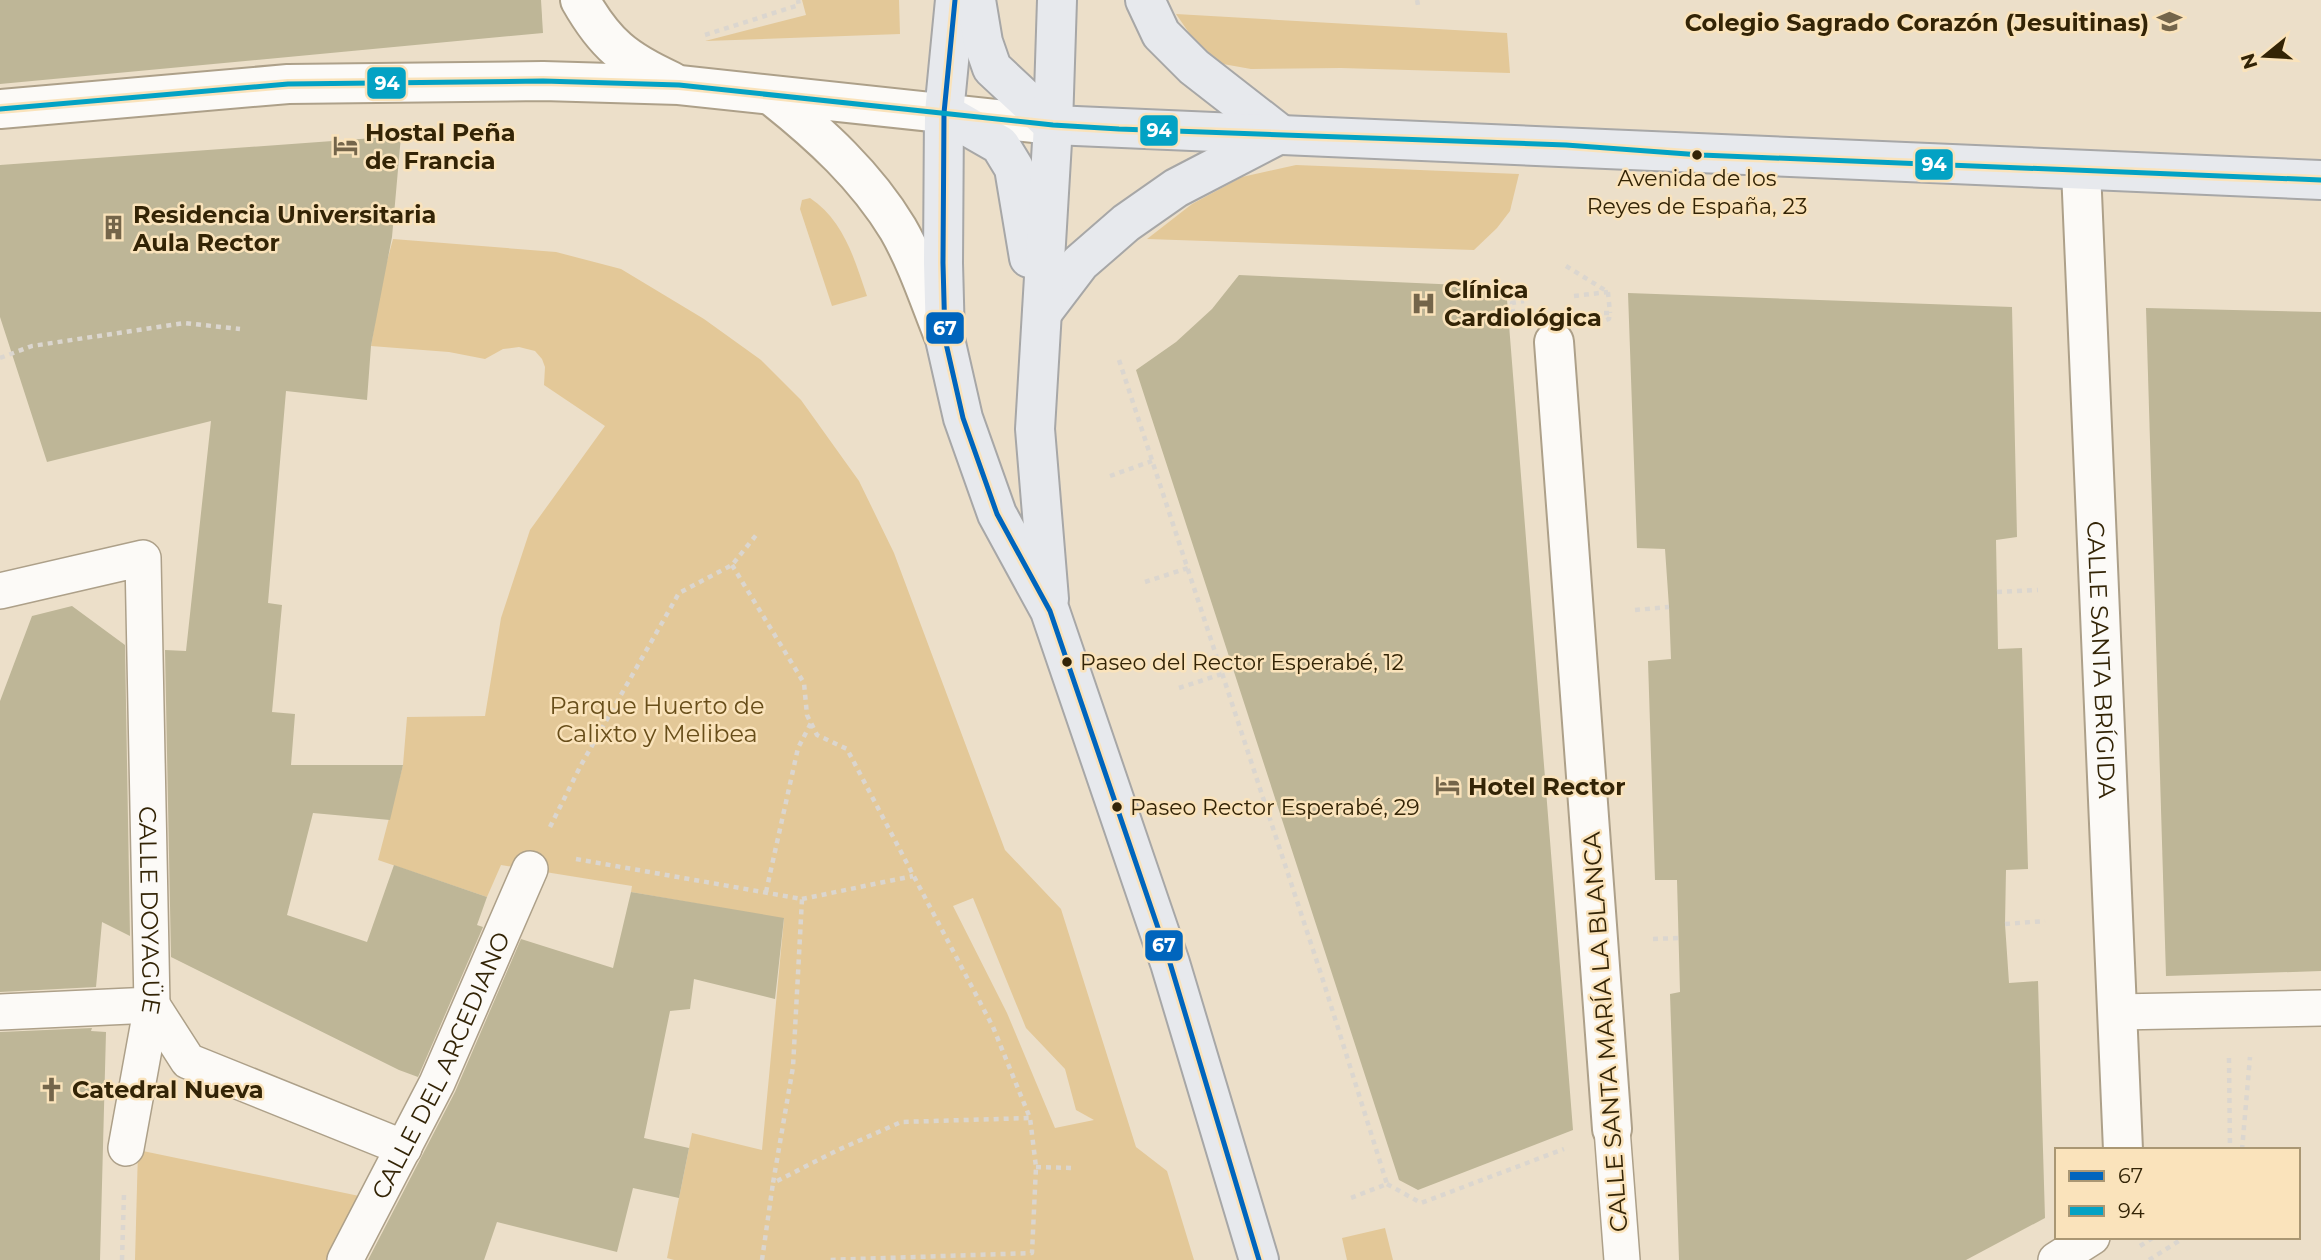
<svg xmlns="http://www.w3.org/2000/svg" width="2321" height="1260" font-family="Montserrat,sans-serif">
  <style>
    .green { fill: #e3c898; fill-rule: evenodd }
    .building { fill: #beb697 }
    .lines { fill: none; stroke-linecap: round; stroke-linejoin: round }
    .pedestrian-casing { stroke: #ada089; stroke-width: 38 }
    .minor-casing { stroke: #ada089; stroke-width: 42 }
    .secondary-casing { stroke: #ada089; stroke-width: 42 }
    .primary-casing { stroke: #a7a7a7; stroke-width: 42 }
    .path { stroke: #dbd6cf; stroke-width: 4.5; stroke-dasharray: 5 5; stroke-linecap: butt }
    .pedestrian { stroke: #fcfaf7; stroke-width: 35 }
    .minor { stroke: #fcfaf7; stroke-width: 38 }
    .secondary { stroke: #fcfaf7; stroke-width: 38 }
    .primary { stroke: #e7e9ed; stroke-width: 38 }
    .bus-1-casing { stroke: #fae3bb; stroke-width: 10 }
    .bus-2-casing { stroke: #fae3bb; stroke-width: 10 }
    .bus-1 { stroke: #0065bd; stroke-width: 5 }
    .bus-2 { stroke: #03a2c4; stroke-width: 5 }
    .bus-dot { fill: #332406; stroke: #fae3bb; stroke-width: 2.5 }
    .labels { text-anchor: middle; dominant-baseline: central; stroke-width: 5; stroke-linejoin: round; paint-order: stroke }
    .bus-label { font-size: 22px; fill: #332406; stroke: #fae3bb; text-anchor: start }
    .poi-label { font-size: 24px; font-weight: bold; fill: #332406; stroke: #fae3bb; text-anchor: start }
    .street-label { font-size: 24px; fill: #332406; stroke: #fae3bb }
    .park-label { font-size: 24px; fill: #684e1a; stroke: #fae3bb }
    .line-badge { stroke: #fae3bb; stroke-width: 2.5 }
    .badge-label { font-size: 19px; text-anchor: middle; font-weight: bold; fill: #fff }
  </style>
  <rect width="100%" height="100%" fill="#ecdfc9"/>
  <!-- green -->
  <g class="green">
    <polygon points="802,0 899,0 900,34 705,41 806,15"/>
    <polygon points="1176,14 1507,33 1510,73 1341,68 1251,69 1223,64 1201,50"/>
    <polygon points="1296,165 1519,174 1510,211 1497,228 1474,250 1147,239 1192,204 1242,177"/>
    <path d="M810 198C844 221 854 258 867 296L832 306 800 209 802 200Z"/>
    <path d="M393 239 556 252 621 269 704 319 761 360 801 400 859 481 894 553 1005 850 1061 909 1136 1147 1167 1171 1194 1260H674L667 1258 692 1133 762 1150 784 919 631 892 632 886 501 865 487 897 378 860 403 765 407 717 485 716 501 618 530 530 605 426 544 385 545 367 542 359 535 351 519 347 503 349 485 359 449 352 371 346 382 280ZM973 898 1026 1028 1065 1069 1076 1110 1094 1120 1055 1128 1007 1013 953 906Z"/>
    <polygon points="138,1150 364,1197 328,1260 135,1260"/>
    <polygon points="1385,1228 1393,1260 1347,1260 1342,1238"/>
  </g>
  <!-- building -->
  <g class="building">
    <polygon points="0,0 541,0 543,33 0,84"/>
    <polygon points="401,136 392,237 371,346 367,400 286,391 268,603 282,605 272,712 295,714 291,765 403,765 390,820 313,813 287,915 367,942 394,865 487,897 477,925 483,927 418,1077 399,1070 171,957 165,650 186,651 211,421 47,462 0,317 0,165"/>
    <polygon points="1239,275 1506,287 1573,1130 1418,1190 1399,1180 1136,370 1176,342 1212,309"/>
    <polygon points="1628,293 2012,307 2017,537 1996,540 1998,649 2022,648 2028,869 2006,870 2005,924 2009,983 2038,981 2045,1218 1966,1260 1679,1260 1670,994 1680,992 1677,880 1655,880 1648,661 1671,659 1669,607 1665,549 1637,548"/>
    <polygon points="2146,308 2321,312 2321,971 2166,976"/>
    <polygon points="72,606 125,645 130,936 102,922 96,987 0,992 0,701 32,616"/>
    <polygon points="631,892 784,918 775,999 694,979 690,1009 670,1011 644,1138 689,1148 679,1198 633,1188 617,1252 497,1222 484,1260 368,1260 455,1092 521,939 613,968"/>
    <polygon points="92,1028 91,1031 106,1032 100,1260 0,1260 0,1032"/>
  </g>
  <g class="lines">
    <defs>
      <g id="pedestrian">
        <path id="s1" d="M0 591 143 558 152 1005 126 1148"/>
        <polyline points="152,1005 188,1061 404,1148"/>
        <polyline points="0,1012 152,1005"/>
        <polyline points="2117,1012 2321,1008"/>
        <polyline points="1612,1129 1622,1260"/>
        <path id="s2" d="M345 1260 437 1083 530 869"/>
        <polyline points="2056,1260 2092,1237"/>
      </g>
      <g id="minor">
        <path id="s3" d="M2081 170 2123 1150"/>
        <polyline points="1554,342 1612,1129"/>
      </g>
      <g id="secondary">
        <path d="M580 0C605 44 625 60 671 81"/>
        <path d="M772 96C820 134 866 176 898 229 917 262 929 299 943 334"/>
        <polyline points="0,109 288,84 543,81 679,85 1053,125"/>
      </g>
      <g id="primary">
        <polyline points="955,0 944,113 943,263 945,339 963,418 997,514 1050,611 1170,963 1259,1260"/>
        <polyline points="976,0 983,42 992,68 1053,125"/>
        <polyline points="1145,0 1161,34 1194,67 1280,134"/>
        <polyline points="944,113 1000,145 1014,168 1029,258"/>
        <polyline points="1053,125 2321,180"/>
        <polyline points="1042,313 1080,263 1126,223 1176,188 1278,135"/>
        <polyline points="1049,599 1035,429 1053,125 1057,0"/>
      </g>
    </defs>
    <!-- pedestrian casing -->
    <use href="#pedestrian" class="pedestrian-casing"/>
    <!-- minor casing -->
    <use href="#minor" class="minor-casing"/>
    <!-- secondary casing -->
    <use href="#secondary" class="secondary-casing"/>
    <!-- primary casing -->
    <use href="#primary" class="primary-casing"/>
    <!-- path -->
    <g class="path">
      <polyline points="1417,0 1418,5"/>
      <polyline points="705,35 799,5 798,0"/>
      <polyline points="1566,266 1608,292"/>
      <polyline points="1608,292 1610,313"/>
      <polyline points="1574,296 1608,292"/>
      <polyline points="1515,312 1513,312 1512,303 1524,301"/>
      <polyline points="1594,313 1610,313 1609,319 1598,323"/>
      <polyline points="0,358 32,346 184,323 240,329"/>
      <polyline points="1119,360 1321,974 1387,1184 1348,1199"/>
      <polyline points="1110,476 1152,461"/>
      <polyline points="732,565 804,683 807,715 817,735 847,749 993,1027 1030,1118 1036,1167 1032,1253 827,1260"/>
      <polyline points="1145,582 1188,568"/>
      <polyline points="1997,592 2038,590"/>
      <polyline points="1635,610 1669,607"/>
      <polyline points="1179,688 1222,674"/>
      <polyline points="550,827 581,765 679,593 732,565 757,534"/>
      <polyline points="576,859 802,899 793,1067 773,1183 838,1150 901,1122 1030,1118"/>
      <polyline points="766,892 798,748 811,723"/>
      <polyline points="802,899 913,876"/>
      <polyline points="2005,924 2045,921"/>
      <polyline points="1653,939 1679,938"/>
      <polyline points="2229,1058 2230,1150"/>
      <polyline points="2242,1150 2250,1057"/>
      <polyline points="1036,1167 1075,1168"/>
      <polyline points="1387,1184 1421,1203 1564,1149"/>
      <polyline points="2140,1246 2154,1237"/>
      <polyline points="122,1260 124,1194"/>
      <polyline points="762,1260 773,1183"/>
      <polyline points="2149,1260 2185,1237"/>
    </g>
    <!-- pedestrian -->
    <use href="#pedestrian" class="pedestrian"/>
    <!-- minor -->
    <use href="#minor" class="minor"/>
    <!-- secondary -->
    <use href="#secondary" class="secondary"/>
    <!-- primary -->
    <use href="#primary" class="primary"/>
    <defs>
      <polyline id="bus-1" points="955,0 944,113 943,263 945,339 963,418 997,514 1050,611 1170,963 1259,1260"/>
      <polyline id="bus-2" points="0,109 288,84 543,81 679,85 1053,125 1119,129 1566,145 1701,155 2321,180"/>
    </defs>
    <!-- bus-1 casing -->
    <use href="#bus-1" class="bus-1-casing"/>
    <!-- bus-2 casing -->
    <use href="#bus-2" class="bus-2-casing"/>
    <!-- bus-1 -->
    <use href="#bus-1" class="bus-1"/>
    <!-- bus-2 -->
    <use href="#bus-2" class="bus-2"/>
  </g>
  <!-- icons -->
  <defs>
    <symbol id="school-bare" viewBox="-9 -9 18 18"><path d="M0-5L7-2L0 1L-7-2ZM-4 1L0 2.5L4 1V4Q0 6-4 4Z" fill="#74654a" stroke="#fae3bb" stroke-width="2.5" paint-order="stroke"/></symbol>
    <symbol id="hotel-bare" viewBox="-9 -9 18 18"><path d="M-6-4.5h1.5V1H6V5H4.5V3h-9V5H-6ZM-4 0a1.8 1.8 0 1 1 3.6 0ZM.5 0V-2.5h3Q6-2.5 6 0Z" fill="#74654a" stroke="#fae3bb" stroke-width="2.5" paint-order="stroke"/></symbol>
    <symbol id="building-bare" viewBox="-9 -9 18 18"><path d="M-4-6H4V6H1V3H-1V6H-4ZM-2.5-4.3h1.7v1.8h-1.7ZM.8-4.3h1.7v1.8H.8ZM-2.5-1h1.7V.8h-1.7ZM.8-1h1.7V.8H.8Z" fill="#74654a" stroke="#fae3bb" stroke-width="2.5" paint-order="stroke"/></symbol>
    <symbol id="hospital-bare" viewBox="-9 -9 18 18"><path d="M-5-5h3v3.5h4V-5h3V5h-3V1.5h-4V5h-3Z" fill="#74654a" stroke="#fae3bb" stroke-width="2.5" paint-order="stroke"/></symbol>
    <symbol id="church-bare" viewBox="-9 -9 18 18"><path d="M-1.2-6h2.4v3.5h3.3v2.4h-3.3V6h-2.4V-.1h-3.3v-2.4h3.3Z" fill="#74654a" stroke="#fae3bb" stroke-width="2.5" paint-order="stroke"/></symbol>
  </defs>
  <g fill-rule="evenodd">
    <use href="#school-bare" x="2152" y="4" width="35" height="35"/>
    <use href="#hotel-bare" x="328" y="128" width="35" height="35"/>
    <use href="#building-bare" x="96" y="210" width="35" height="35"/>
    <use href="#hospital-bare" x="1406" y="286" width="35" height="35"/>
    <use href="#hotel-bare" x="1430" y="768" width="35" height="35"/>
    <use href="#church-bare" x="34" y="1072" width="35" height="35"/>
  </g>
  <!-- markers -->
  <g class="bus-dot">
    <circle cx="1697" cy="155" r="6"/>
    <circle cx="1067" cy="662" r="6"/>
    <circle cx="1117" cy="807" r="6"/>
  </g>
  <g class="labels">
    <!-- bus labels -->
    <g class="bus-label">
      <text x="1697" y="178" text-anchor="middle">Avenida de los<tspan x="1697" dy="28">Reyes de España, 23</tspan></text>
      <text x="1080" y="662">Paseo del Rector Esperabé, 12</text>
      <text x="1130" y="807">Paseo Rector Esperabé, 29</text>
    </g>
    <!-- poi labels -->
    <g class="poi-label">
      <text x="2149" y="22" text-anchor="end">Colegio Sagrado Corazón (Jesuitinas)</text>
      <text x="365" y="132">Hostal Peña<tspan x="365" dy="28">de Francia</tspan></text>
      <text x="133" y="214">Residencia Universitaria<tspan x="133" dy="28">Aula Rector</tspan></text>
      <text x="1444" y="289">Clínica<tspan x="1444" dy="28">Cardiológica</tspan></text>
      <text x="1468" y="786">Hotel Rector</text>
      <text x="72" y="1089">Catedral Nueva</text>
    </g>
    <!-- street labels -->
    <g class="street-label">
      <text stroke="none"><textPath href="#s3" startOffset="490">CALLE SANTA BRÍGIDA</textPath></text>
      <text stroke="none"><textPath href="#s1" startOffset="499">CALLE DOYAGÜE</textPath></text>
      <text transform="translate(1605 1032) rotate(-94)">CALLE SANTA MARÍA LA BLANCA</text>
      <text stroke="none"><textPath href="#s2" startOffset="217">CALLE DEL ARCEDIANO</textPath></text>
    </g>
    <!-- park labels -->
    <g class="park-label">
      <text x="657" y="705">Parque Huerto de<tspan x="657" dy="28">Calixto y Melibea</tspan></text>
    </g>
  </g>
  <g class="line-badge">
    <rect x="366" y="66" width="41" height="34" rx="7" fill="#03a2c4"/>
    <rect x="1139" y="114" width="40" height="33" rx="7" fill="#03a2c4"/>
    <rect x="1914" y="148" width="40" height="33" rx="7" fill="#03a2c4"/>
    <rect x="925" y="311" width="40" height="34" rx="7" fill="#0065bd"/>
    <rect x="1144" y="929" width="40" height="33" rx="7" fill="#0065bd"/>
  </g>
  <g class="badge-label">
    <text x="387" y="90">94</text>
    <text x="1159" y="137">94</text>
    <text x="1934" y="171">94</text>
    <text x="945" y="335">67</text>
    <text x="1164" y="952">67</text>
  </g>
  <!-- legend -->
  <rect x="2055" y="1148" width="245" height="91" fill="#fae3bb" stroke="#aa9773" stroke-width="2"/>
  <rect x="2069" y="1171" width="35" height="10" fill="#0065bd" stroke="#aa9773" stroke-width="2"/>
  <text x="2118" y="1183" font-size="21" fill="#332406">67</text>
  <rect x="2069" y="1206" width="35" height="10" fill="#03a2c4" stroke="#aa9773" stroke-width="2"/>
  <text x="2118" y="1218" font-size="21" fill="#332406">94</text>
  <!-- north arrow -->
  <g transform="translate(2265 56) rotate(252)" stroke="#fae3bb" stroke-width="5" paint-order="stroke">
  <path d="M0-5L12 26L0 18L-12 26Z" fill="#332406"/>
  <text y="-10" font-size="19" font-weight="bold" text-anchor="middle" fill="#332406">N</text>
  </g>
</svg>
